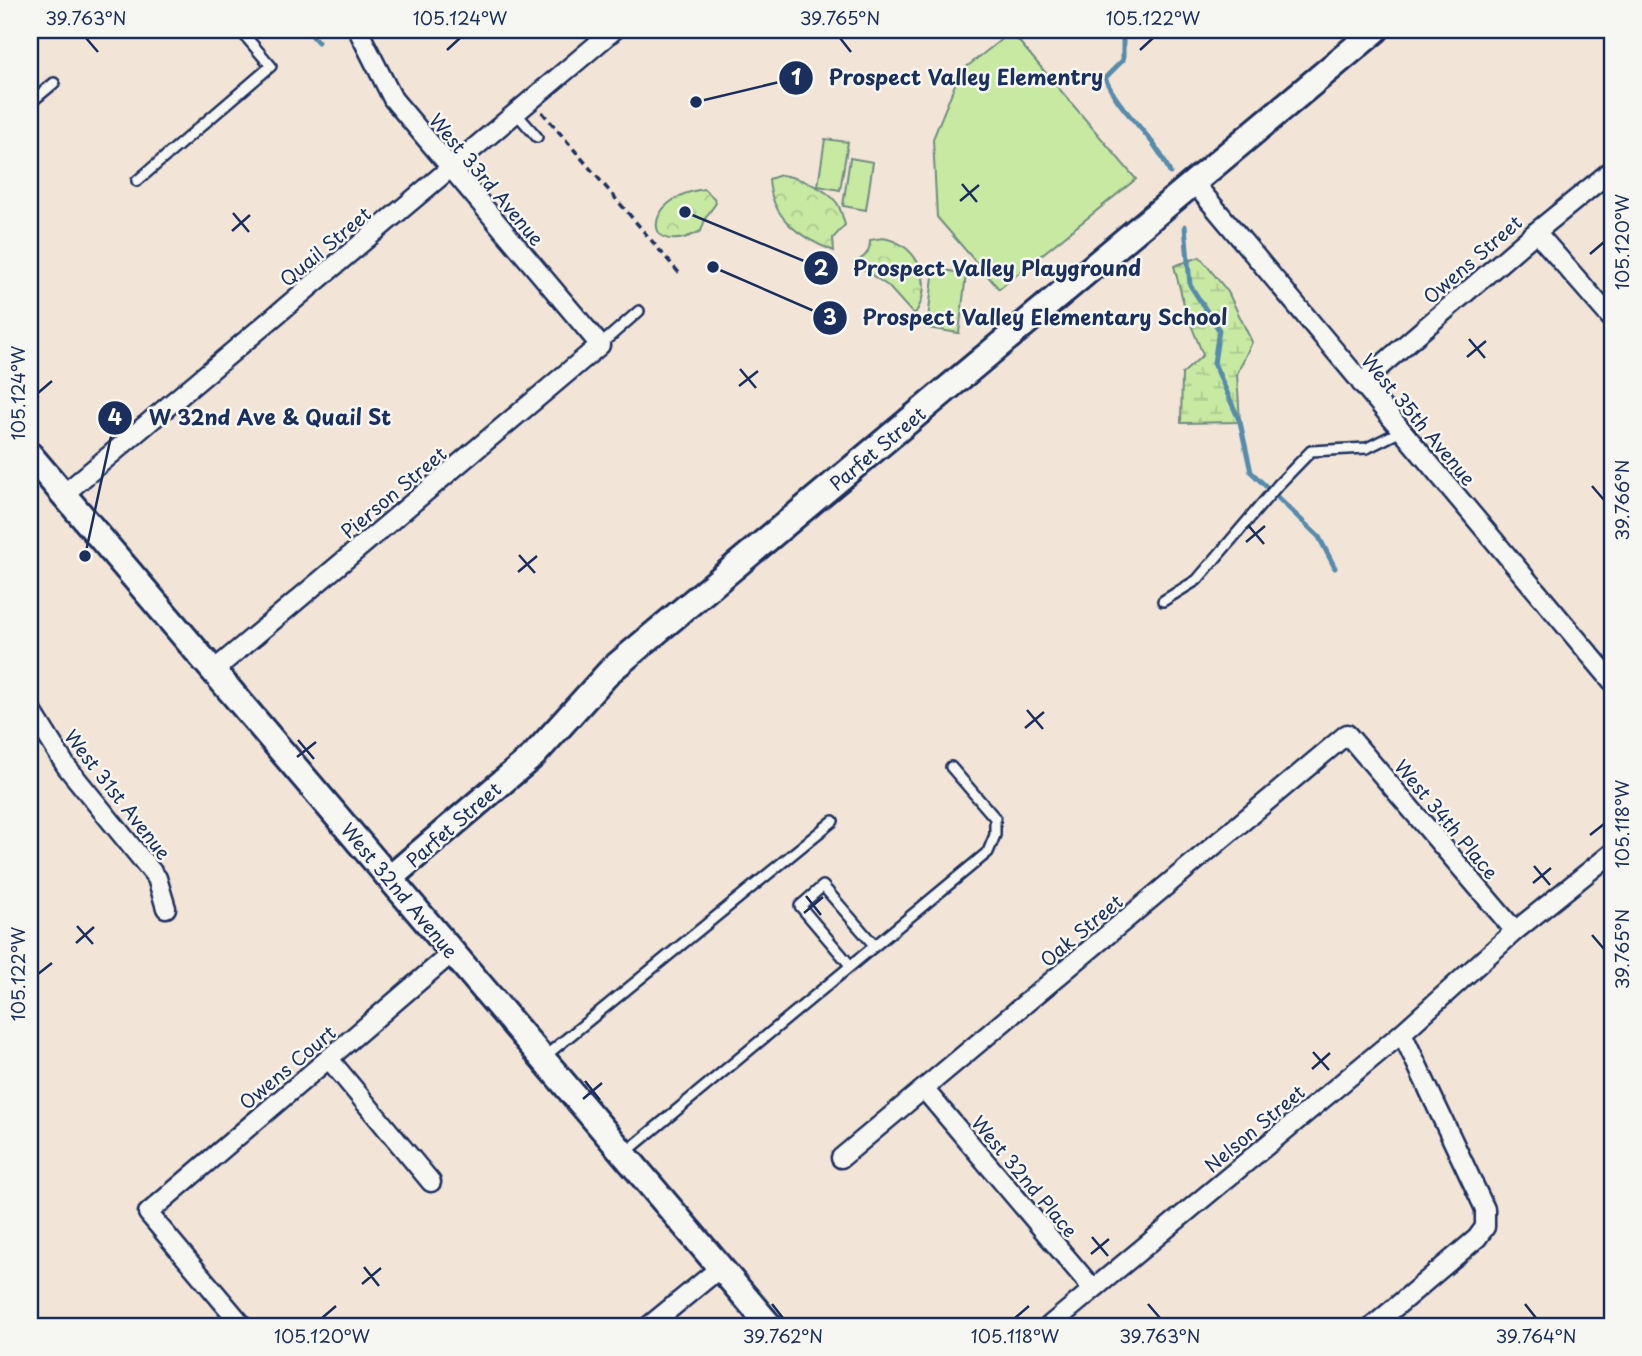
<svg xmlns="http://www.w3.org/2000/svg" width="1642" height="1356" font-family="'Playpen Sans',sans-serif">
  <style>
    .grass { fill: #c7e9a2; stroke: #718c80; stroke-width: 2 }
    .forest { fill: url(#forest-crowns); stroke: #718c80; stroke-width: 2 }
    .wetland { fill: url(#wetland-marsh); stroke: #718c80; stroke-width: 2 }
    .lines { fill: none; stroke-linecap: round; stroke-linejoin: round }
    .stream { stroke: #578bab; stroke-width: 5 }
    .lane-casing { stroke: #1b2f5e; stroke-width: 14 }
    .street-casing { stroke: #1b2f5e; stroke-width: 23 }
    .secondary-casing { stroke: #1b2f5e; stroke-width: 30 }
    .path { stroke: #1b2f5e; stroke-width: 3.5; stroke-dasharray: 7 5; stroke-linecap: butt }
    .lane { stroke: #f6f6f2; stroke-width: 9 }
    .street { stroke: #f6f6f2; stroke-width: 18 }
    .secondary { stroke: #f6f6f2; stroke-width: 24 }
    .ticks { fill: none; stroke: #1b2f5e; stroke-width: 2.5 }
    .labels { text-anchor: middle; dominant-baseline: central; stroke-width: 5; stroke-linejoin: round; paint-order: stroke }
    .street-label { font-size: 19px; fill: #1b2f5e; stroke: #f6f6f2 }
    .leader { fill: none; stroke: #1b2f5e; stroke-width: 2.5 }
    .callout-dot { fill: #1b2f5e; stroke: #f6f6f2; stroke-width: 2.5 }
    .mark-label { font-size: 21px; text-anchor: middle; font-weight: bold; fill: #fff }
    .callout-label { font-size: 21px; text-anchor: middle; font-weight: bold; fill: #1b2f5e; stroke: #f6f6f2; stroke-width: 5; stroke-linejoin: round; paint-order: stroke }
    .neatline { fill: none; stroke: #1b2f5e; stroke-width: 2.5 }
    .ticks-label { font-size: 18px; text-anchor: middle; fill: #1b2f5e }
  </style>
  <defs>
    <pattern id="forest-crowns" width="20" height="18" patternUnits="userSpaceOnUse" patternTransform="scale(1.75)"><rect width="20" height="18" fill="#c7e9a2"/><path d="M2 6a3 3 0 1 1 6 0M12 15a3 3 0 1 1 6 0" fill="none" stroke="#aac88e"/></pattern>
    <pattern id="wetland-marsh" width="20" height="14" patternUnits="userSpaceOnUse" patternTransform="scale(1.75)"><rect width="20" height="14" fill="#c7e9a2"/><path d="M1 5h8M5 5V1M11 12h8M15 12V8" fill="none" stroke="#aac88e"/></pattern>
  </defs>
  <rect width="100%" height="100%" fill="#f2e5d7"/>
  <filter id="ink" filterUnits="userSpaceOnUse"><feTurbulence type="fractalNoise" baseFrequency=".0143" numOctaves="2"/><feDisplacementMap in="SourceGraphic" scale="14" xChannelSelector="R" yChannelSelector="G"/><feConvolveMatrix kernelMatrix="1 2 1 2 8 2 1 2 1" color-interpolation-filters="sRGB"/></filter>
  <g filter="url(#ink)">
    <!-- grass -->
    <g class="grass">
      <polygon points="1011,32 1136,179 999,289 937,217 933,139 960,72"/>
      <polygon points="825,139 848,142 840,190 818,186"/>
      <polygon points="850,158 873,162 866,210 843,206"/>
      <polygon points="934,268 966,274 959,333 927,328"/>
    </g>
    <!-- forest -->
    <g class="forest">
      <path d="M781 175C798 177 826 188 837 203 841 209 843 218 845 225L833 238 834 251C800 238 771 218 769 179Z"/>
      <path d="M704 189 714 198 716 203 706 217 701 231C642 262 641 197 704 189Z"/>
      <path d="M883 238C919 244 936 285 914 315L888 286 854 263C865 257 870 253 870 240Z"/>
    </g>
    <!-- wetland -->
    <polygon class="wetland" points="1200,257 1228,292 1252,342 1237,374 1240,422 1181,423 1182,374 1203,355 1186,312 1174,266"/>
    <g class="lines">
      <!-- stream -->
      <g class="stream">
        <polyline points="307,30 318,42"/>
        <path d="M1118 30 1123 37V60L1105 78C1120 114 1156 136 1170 173"/>
        <polyline points="1185,226 1190,285 1219,330 1214,363 1240,422 1251,472 1319,537 1335,568"/>
      </g>
      <defs>
        <g id="lane">
          <polyline points="30,103 54,83"/>
          <polyline points="516,113 537,137"/>
          <polyline points="137,181 271,66 240,30"/>
          <polyline points="600,345 639,311"/>
          <polyline points="1163,601 1197,580 1278,485 1311,451 1367,448 1401,431"/>
          <polyline points="850,965 800,906 823,886 874,945"/>
          <polyline points="544,1057 833,821"/>
          <polyline points="625,1153 988,852 995,835 995,818 951,767"/>
        </g>
        <g id="street">
          <polyline points="1194,183 1612,681"/>
          <polyline points="1536,232 1612,319"/>
          <polyline points="1361,383 1536,232 1612,170"/>
          <polyline points="64,494 614,30"/>
          <polyline points="213,671 600,345 393,99 358,30"/>
          <polyline points="30,708 66,766 157,878 166,908"/>
          <polyline points="329,1059 431,1182"/>
          <polyline points="924,1089 1093,1289"/>
          <polyline points="841,1158 1347,734 1515,931"/>
          <polyline points="243,1326 148,1213 453,952"/>
          <polyline points="649,1326 721,1267"/>
          <polyline points="1049,1326 1402,1033 1515,931 1612,853"/>
          <polyline points="1373,1326 1477,1238 1485,1227 1485,1209 1402,1033"/>
        </g>
        <g id="secondary">
          <polyline points="30,455 770,1326"/>
          <polyline points="390,878 534,755 611,670 1376,30"/>
        </g>
      </defs>
      <!-- lane casing -->
      <use href="#lane" class="lane-casing"/>
      <!-- street casing -->
      <use href="#street" class="street-casing"/>
      <!-- secondary casing -->
      <use href="#secondary" class="secondary-casing"/>
      <!-- path -->
      <polyline class="path" points="542,112 680,274"/>
      <!-- lane -->
      <use href="#lane" class="lane"/>
      <!-- street -->
      <use href="#street" class="street"/>
      <!-- secondary -->
      <use href="#secondary" class="secondary"/>
    </g>
  </g>
  <!-- ticks -->
  <path class="ticks" d="M86 38 98 52M840 38 851 52M447 50 460 38M1140 50 1153 38M962 184 977 202M960 201 979 185M233 213 249 232M232 231 250 215M1590 254 1604 242M1469 339 1485 358M1467 357 1486 341M740 369 756 388M739 386 758 371M38 393 52 381M1592 486 1604 500M1248 525 1264 544M1246 542 1265 526M519 555 535 573M518 572 537 556M1027 710 1043 729M1025 728 1044 712M298 740 314 759M297 757 316 742M1590 835 1604 824M1534 866 1550 885M1533 883 1551 868M806 896 821 915M804 913 823 897M77 926 93 944M1592 935 1604 949M76 943 94 927M38 974 52 963M1313 1052 1329 1070M1312 1069 1330 1053M585 1081 600 1100M583 1099 602 1083M1092 1237 1108 1256M1091 1254 1109 1239M364 1267 379 1286M362 1284 381 1268M772 1304 783 1318M1148 1304 1160 1318M1525 1304 1536 1318M322 1318 336 1306M1015 1318 1029 1306"/>
  <g class="labels">
    <!-- street labels -->
    <g class="street-label">
      <text transform="translate(487 179) rotate(50)">West 33rd Avenue</text>
      <text transform="translate(325 246) rotate(-40)">Quail Street</text>
      <text transform="translate(1472 259) rotate(-41)">Owens Street</text>
      <text transform="translate(1419 419) rotate(50)">West 35th Avenue</text>
      <text transform="translate(877 448) rotate(-40)">Parfet Street</text>
      <text transform="translate(393 492) rotate(-40)">Pierson Street</text>
      <text transform="translate(118 794) rotate(52)">West 31st Avenue</text>
      <text transform="translate(1447 819) rotate(50)">West 34th Place</text>
      <text transform="translate(453 824) rotate(-41)">Parfet Street</text>
      <text transform="translate(400 890) rotate(50)">West 32nd Avenue</text>
      <text transform="translate(1081 930) rotate(-40)">Oak Street</text>
      <text transform="translate(287 1067) rotate(-40)">Owens Court</text>
      <text transform="translate(1254 1128) rotate(-40)">Nelson Street</text>
      <text transform="translate(1025 1176) rotate(50)">West 32nd Place</text>
    </g>
  </g>
  <!-- callouts -->
  <path class="leader" d="M696 102L796 78M685 212L821 268M713 267L830 318M85 556L115 418"/>
  <g class="callout-dot">
    <circle cx="696" cy="102" r="7"/>
    <circle cx="685" cy="212" r="7"/>
    <circle cx="713" cy="267" r="7"/>
    <circle cx="85" cy="556" r="7"/>
    <circle cx="796" cy="78" r="18"/>
    <circle cx="821" cy="268" r="18"/>
    <circle cx="830" cy="318" r="18"/>
    <circle cx="115" cy="418" r="18"/>
  </g>
  <g class="mark-label">
    <text x="796" y="85">1</text>
    <text x="821" y="276">2</text>
    <text x="830" y="325">3</text>
    <text x="115" y="425">4</text>
  </g>
  <g class="callout-label">
    <text x="966" y="85">Prospect Valley Elementry</text>
    <text x="997" y="276">Prospect Valley Playground</text>
    <text x="1045" y="325">Prospect Valley Elementary School</text>
    <text x="270" y="425">W 32nd Ave &amp; Quail St</text>
  </g>
  <!-- margin -->
  <rect width="1642" height="1356" fill="none" stroke="#f6f6f2" stroke-width="77"/>
  <rect x="38" y="38" width="1566" height="1280" class="neatline"/>
  <g class="ticks-label">
    <text x="86" y="25">39.763°N</text>
    <text x="460" y="25">105.124°W</text>
    <text x="840" y="25">39.765°N</text>
    <text x="1153" y="25">105.122°W</text>
    <text transform="translate(1623 242) rotate(-90)" y="6">105.120°W</text>
    <text transform="translate(19 393) rotate(-90)" y="6">105.124°W</text>
    <text transform="translate(1623 500) rotate(-90)" y="6">39.766°N</text>
    <text transform="translate(1623 824) rotate(-90)" y="6">105.118°W</text>
    <text transform="translate(1623 949) rotate(-90)" y="6">39.765°N</text>
    <text transform="translate(19 974) rotate(-90)" y="6">105.122°W</text>
    <text x="322" y="1343">105.120°W</text>
    <text x="783" y="1343">39.762°N</text>
    <text x="1015" y="1343">105.118°W</text>
    <text x="1160" y="1343">39.763°N</text>
    <text x="1536" y="1343">39.764°N</text>
  </g>
</svg>
